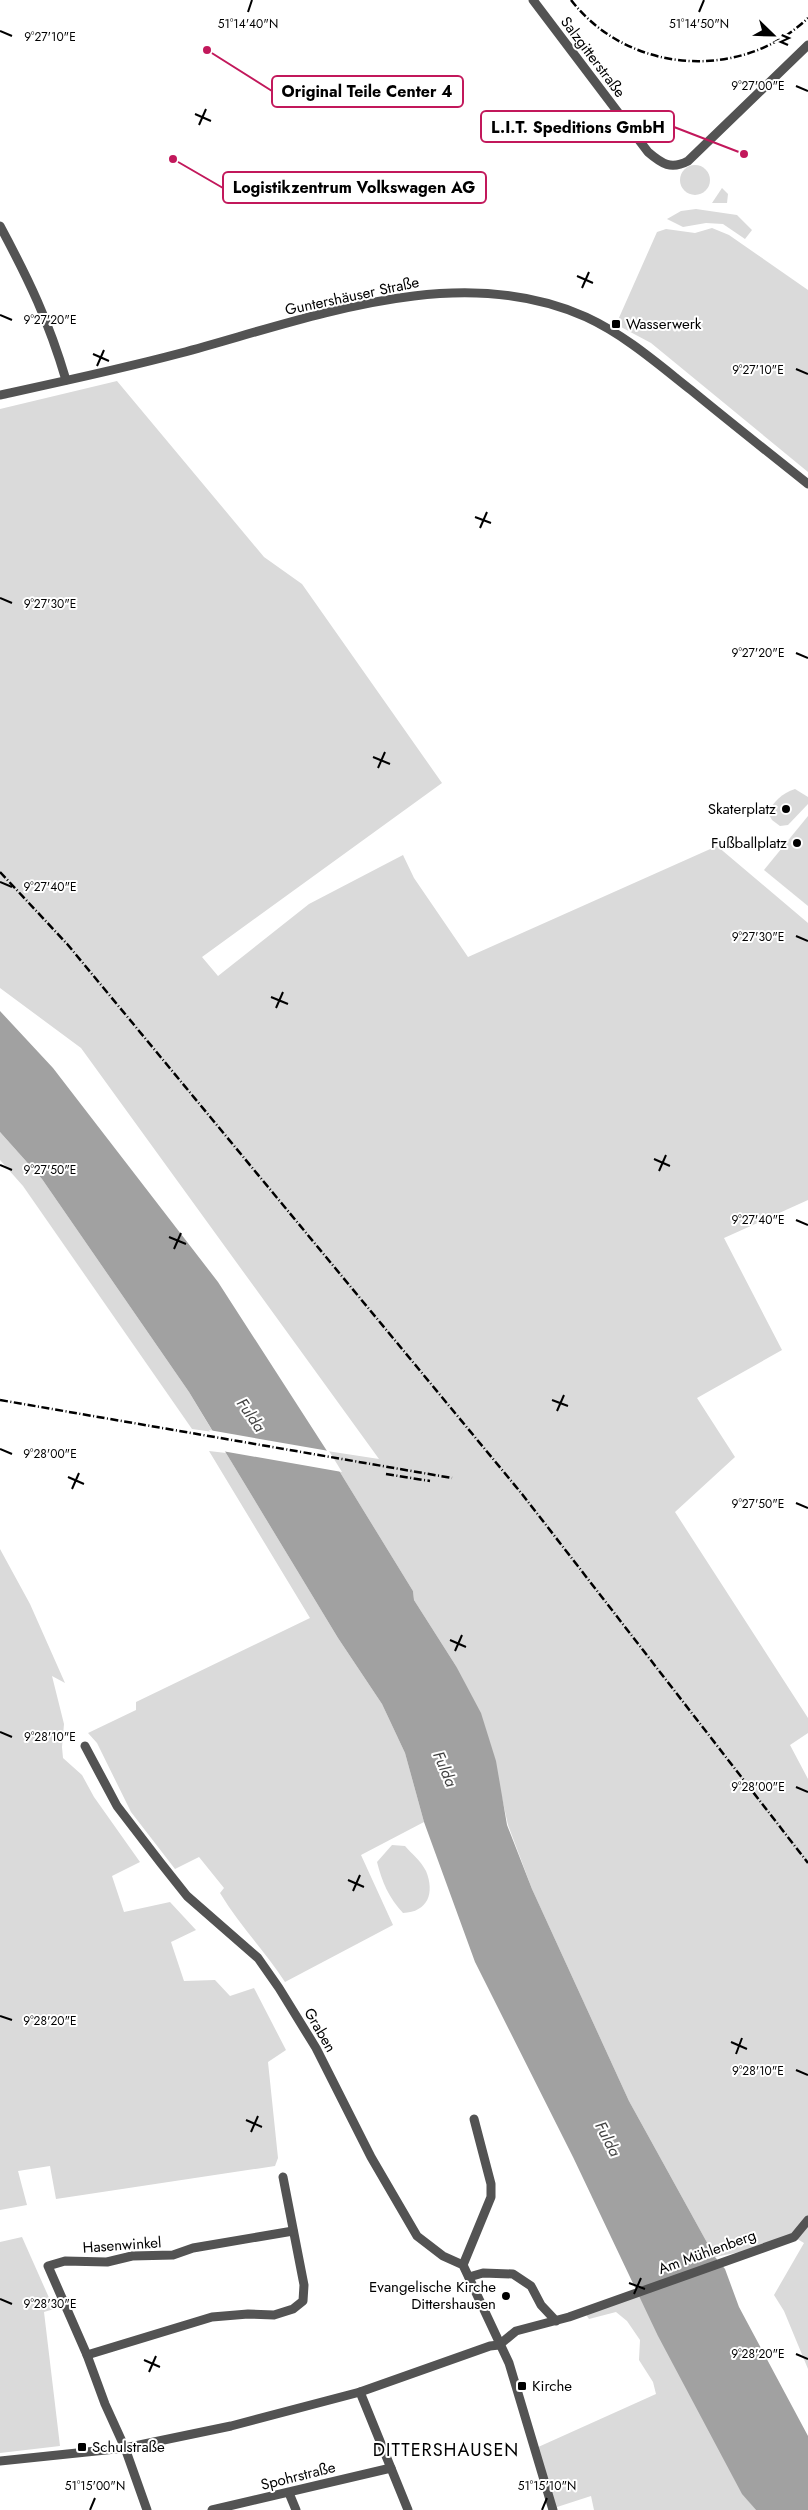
<svg xmlns="http://www.w3.org/2000/svg" width="808" height="2510" font-family="Jost,sans-serif">
  <style>
    .green { fill: #dadada }
    .water { fill: #a1a1a1 }
    .pier { fill: #fff }
    .lines { fill: none; stroke-linecap: round; stroke-linejoin: round }
    .minor { stroke: #535353; stroke-width: 9 }
    .rail { stroke: #000; stroke-width: 2.5; stroke-dasharray: 8 2.5 1 2.5; stroke-linecap: butt }
    .ticks { fill: none; stroke: #000; stroke-width: 2 }
    .poi-dot { fill: #000; stroke: #fff; stroke-width: 2 }
    .labels { text-anchor: middle; dominant-baseline: central; stroke-width: 4; stroke-linejoin: round; paint-order: stroke }
    .street-label { font-size: 15px; fill: #000; stroke: #fff }
    .poi-label { font-size: 15px; fill: #000; stroke: #fff; text-anchor: start }
    .water-label { font-size: 16px; font-style: italic; fill: #424242; stroke: #fff }
    .quarter-label { font-size: 18px; letter-spacing: 1px; fill: #000; stroke: #fff }
    .ticks-label { font-size: 12px; text-anchor: middle; fill: #000; stroke: #fff; stroke-width: 4; stroke-linejoin: round; paint-order: stroke }
    .leader { fill: none; stroke: #c2185b; stroke-width: 2 }
    .callout-dot { fill: #c2185b; stroke: #fff; stroke-width: 2 }
    .callout { fill: #fff; stroke: #c2185b; stroke-width: 2 }
    .callout-label { font-size: 16px; text-anchor: middle; font-weight: bold; fill: #000 }
  </style>
  <rect width="100%" height="100%" fill="#fff"/>
  <!-- green -->
  <g class="green">
    <circle cx="695" cy="180" r="15"/>
    <polygon points="722,188 728,194 727,203 712,203"/>
    <polygon points="696,209 737,215 752,230 745,239 723,224 706,223 683,227 667,219 681,211"/>
    <polygon points="712,228 729,235 808,290 808,472 651,343 621,327 618,320 657,232 666,229 695,233"/>
    <polygon points="117,381 264,557 302,584 442,783 202,957 218,976 309,904 403,855 414,878 468,957 717,846 808,923 808,1200 724,1238 782,1350 697,1398 735,1457 675,1512 808,1718 808,1733 790,1745 808,1779 808,2369 784,2311 774,2295 804,2243 794,2237 755,2249 715,2257 629,2101 532,1889 508,1825 502,1798 456,1666 414,1600 413,1591 327,1451 379,1459 81,1048 0,988 0,409"/>
    <path d="M795 789 808 797V804L788 825 780 826 772 820 768 813C773 802 782 793 795 789Z"/>
    <polygon points="808,816 808,906 764,870"/>
    <polygon points="0,1132 42,1179 189,1392 213,1432 192,1429 23,1186 0,1160"/>
    <path d="M209 1451 226 1453 338 1638 382 1704 405 1753 424 1822 361 1855 393 1925 285 1982C265 1951 239 1925 220 1893L224 1888 199 1857 175 1869 131 1812 97 1743 88 1733 136 1710V1702L310 1618Z"/>
    <polygon points="0,1549 30,1604 65,1683 52,1676 64,1724 62,1747 63,1758 82,1775 94,1797 140,1862 112,1876 124,1912 170,1902 196,1930 171,1942 184,1981 215,1980 230,1996 254,1988 286,2050 268,2062 278,2158 275,2166 56,2199 50,2166 18,2171 27,2205 0,2210"/>
    <path d="M392 1845 405 1846C412 1854 421 1861 426 1871 435 1893 428 1912 403 1913 389 1898 382 1882 377 1862Z"/>
    <polygon points="22,2237 54,2309 44,2312 60,2446 0,2453 0,2242"/>
    <polygon points="637,2292 742,2493 756,2510 594,2510 591,2496 554,2508 536,2448 656,2394 653,2382 639,2360 640,2340 627,2321 616,2312 589,2319 583,2310"/>
  </g>
  <!-- water -->
  <polygon class="water" points="0,1011 53,1068 218,1282 327,1451 413,1591 414,1600 456,1666 481,1713 496,1761 507,1825 532,1889 629,2101 715,2257 725,2269 739,2307 808,2436 808,2510 756,2510 742,2494 658,2336 573,2157 475,1962 424,1822 405,1753 382,1704 338,1638 189,1392 42,1179 0,1132"/>
  <!-- pier -->
  <polygon class="pier" points="209,1430 329,1451 342,1472 222,1451"/>
  <g class="lines">
    <!-- minor -->
    <g class="minor">
      <path d="M533 0 648 152C662 164 671 170 688 161L808 45"/>
      <path d="M0 226C29 280 49 322 66 380"/>
      <path d="M0 395C60 382 121 369 181 353 308 319 458 259 586 317 625 335 658 364 691 390 730 422 769 453 808 484"/>
      <polyline points="85,1746 117,1806 160,1862 187,1896 258,1958 279,1988 316,2048 371,2157 417,2236 443,2256 463,2265 509,2363 553,2510"/>
      <polyline points="463,2265 491,2197 491,2184 474,2119"/>
      <polyline points="469,2277 483,2273 513,2274 531,2286 541,2305 556,2321"/>
      <polyline points="499,2345 516,2331 569,2317 794,2237 808,2220"/>
      <polyline points="87,2355 212,2317 248,2314 274,2315 293,2309 303,2301 304,2285 283,2177"/>
      <polyline points="360,2392 408,2510"/>
      <polyline points="0,2461 125,2448 231,2426 360,2392 490,2346 499,2345"/>
      <polyline points="289,2493 296,2510"/>
      <polyline points="147,2510 125,2448 105,2404 87,2355 48,2266 65,2261 107,2262 132,2256 173,2255 193,2248 293,2231"/>
      <polyline points="212,2510 391,2468"/>
    </g>
    <!-- rail -->
    <g class="rail">
      <path d="M571 0C628 74 741 82 808 18"/>
      <polyline points="0,872 68,945 522,1494 808,1863"/>
      <polyline points="0,1400 452,1478"/>
      <polyline points="386,1474 430,1481"/>
    </g>
  </g>
  <!-- ticks -->
  <path class="ticks" d="M248 12 252 0M699 12 704 0M0 31 12 36M796 86 808 91M195 114 211 121M199 125 206 109M577 276 593 283M582 288 589 272M0 315 12 320M93 354 109 361M97 366 104 350M796 369 808 374M475 517 491 523M480 528 487 512M0 598 12 603M796 653 808 658M373 757 390 764M378 768 385 752M0 882 12 887M796 936 808 941M271 997 288 1004M276 1008 283 992M654 1159 670 1166M0 1165 12 1170M659 1171 666 1155M796 1220 808 1225M169 1237 186 1244M174 1249 181 1233M552 1400 568 1406M557 1411 564 1395M0 1449 12 1454M68 1477 84 1484M72 1489 79 1473M796 1503 808 1508M450 1640 466 1647M455 1651 462 1635M0 1732 12 1737M796 1787 808 1792M348 1880 364 1887M353 1891 360 1875M0 2016 12 2020M731 2042 747 2049M736 2054 742 2038M796 2070 808 2075M246 2120 262 2127M251 2132 258 2116M629 2283 645 2289M634 2294 641 2278M0 2299 12 2304M796 2354 808 2359M144 2360 160 2367M149 2372 156 2356M90 2510 95 2498M542 2510 547 2498"/>
  <!-- markers -->
  <g class="poi-dot">
    <rect x="611" y="319" width="10" height="10" rx="2.5"/>
    <circle cx="786" cy="809" r="5"/>
    <circle cx="797" cy="843" r="5"/>
    <circle cx="506" cy="2296" r="5"/>
    <rect x="517" y="2381" width="10" height="10" rx="2.5"/>
    <rect x="77" y="2442" width="10" height="10" rx="2.5"/>
  </g>
  <g class="labels">
    <!-- street labels -->
    <g class="street-label">
      <text transform="translate(593 57) rotate(53)">Salzgitterstraße</text>
      <text transform="translate(352 296) rotate(-12)">Guntershäuser Straße</text>
      <text transform="translate(320 2030) rotate(60)">Graben</text>
      <text transform="translate(122 2245) rotate(-4)">Hasenwinkel</text>
      <text transform="translate(707 2252) rotate(-20)">Am Mühlenberg</text>
      <text transform="translate(298 2476) rotate(-14)">Spohrstraße</text>
    </g>
    <!-- poi labels -->
    <g class="poi-label">
      <text x="626" y="324">Wasserwerk</text>
      <text x="776" y="809" text-anchor="end">Skaterplatz</text>
      <text x="787" y="843" text-anchor="end">Fußballplatz</text>
      <text x="496" y="2287" text-anchor="end">Evangelische Kirche<tspan x="496" dy="17">Dittershausen</tspan></text>
      <text x="532" y="2386">Kirche</text>
      <text x="92" y="2447">Schulstraße</text>
    </g>
    <!-- water labels -->
    <g class="water-label">
      <text transform="translate(251 1415) rotate(55)">Fulda</text>
      <text transform="translate(445 1769) rotate(67)">Fulda</text>
      <text transform="translate(608 2139) rotate(63)">Fulda</text>
    </g>
    <!-- quarter labels -->
    <g class="quarter-label">
      <text x="446" y="2450">DITTERSHAUSEN</text>
    </g>
  </g>
  <g class="ticks-label">
    <text x="248" y="28">51°14'40"N</text>
    <text x="699" y="28">51°14'50"N</text>
    <text x="50" y="41">9°27'10"E</text>
    <text x="758" y="90">9°27'00"E</text>
    <text x="50" y="324">9°27'20"E</text>
    <text x="758" y="374">9°27'10"E</text>
    <text x="50" y="608">9°27'30"E</text>
    <text x="758" y="657">9°27'20"E</text>
    <text x="50" y="891">9°27'40"E</text>
    <text x="758" y="941">9°27'30"E</text>
    <text x="50" y="1174">9°27'50"E</text>
    <text x="758" y="1224">9°27'40"E</text>
    <text x="50" y="1458">9°28'00"E</text>
    <text x="758" y="1508">9°27'50"E</text>
    <text x="50" y="1741">9°28'10"E</text>
    <text x="758" y="1791">9°28'00"E</text>
    <text x="50" y="2025">9°28'20"E</text>
    <text x="758" y="2075">9°28'10"E</text>
    <text x="50" y="2308">9°28'30"E</text>
    <text x="758" y="2358">9°28'20"E</text>
    <text x="95" y="2490">51°15'00"N</text>
    <text x="547" y="2490">51°15'10"N</text>
  </g>
  <!-- callouts -->
  <path class="leader" d="M207 50L272 91M744 154L674 127M173 159L223 188"/>
  <g class="callout-dot">
    <circle cx="207" cy="50" r="5"/>
    <circle cx="744" cy="154" r="5"/>
    <circle cx="173" cy="159" r="5"/>
  </g>
  <g class="callout">
    <rect x="272" y="76" width="191" height="31" rx="5"/>
    <rect x="481" y="111" width="193" height="31" rx="5"/>
    <rect x="223" y="172" width="263" height="31" rx="5"/>
  </g>
  <g class="callout-label">
    <text x="367" y="97">Original Teile Center 4</text>
    <text x="578" y="133">L.I.T. Speditions GmbH</text>
    <text x="354" y="193">Logistikzentrum Volkswagen AG</text>
  </g>
  <!-- north arrow -->
  <g transform="translate(773 35) rotate(113)" stroke="#ffffff" stroke-width="4" paint-order="stroke">
  <path d="M0-4L9 19L0 12L-9 19Z" fill="#000000"/>
  <text y="-8" font-size="14" font-weight="bold" text-anchor="middle" fill="#000000">N</text>
  </g>
</svg>
